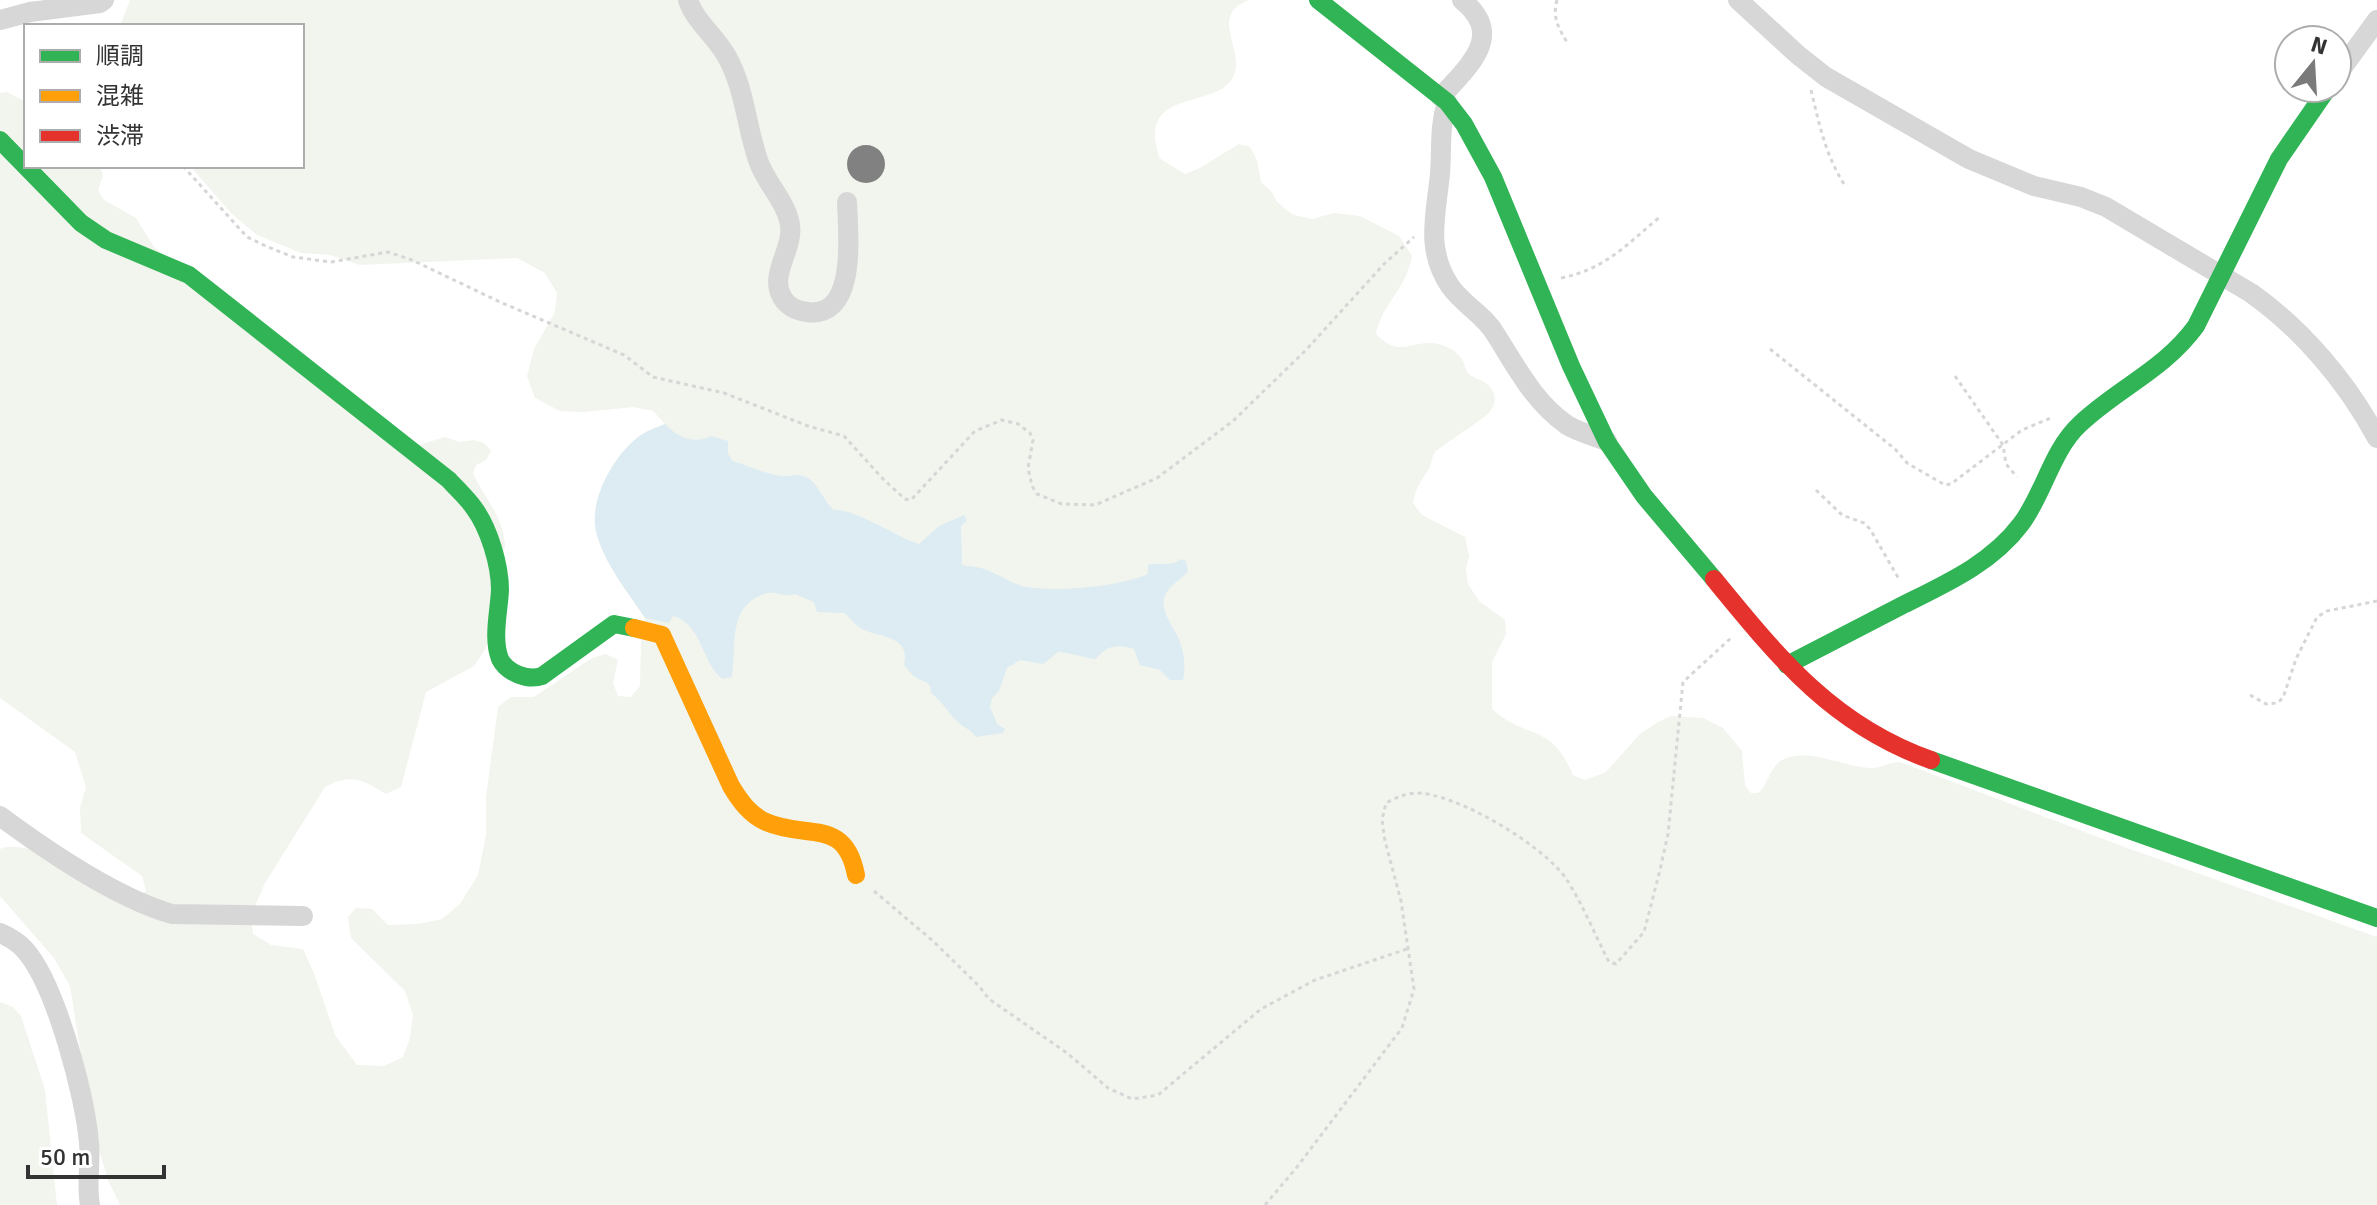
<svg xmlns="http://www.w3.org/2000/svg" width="2377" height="1205" font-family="Signika,'Noto Sans JP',sans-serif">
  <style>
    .green { fill: #f1f5ed }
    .water { fill: #ddebf3 }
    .building { fill: #818181 }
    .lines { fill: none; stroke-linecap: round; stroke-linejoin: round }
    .path { stroke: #d6d6d6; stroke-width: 3; stroke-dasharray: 4 4; stroke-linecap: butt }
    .street { stroke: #d7d7d7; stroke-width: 20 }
    .fast { stroke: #30b455; stroke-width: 18 }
    .slow { stroke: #ff9f0a; stroke-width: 18 }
    .jam { stroke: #e5322d; stroke-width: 18 }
  </style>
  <rect width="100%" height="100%" fill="#fff"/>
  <!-- green -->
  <g class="green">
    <path d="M130 0H1249C1213 13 1237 41 1236 65 1234 110 1157 87 1155 133 1154 141 1158 150 1159 158L1185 174 1198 169 1239 144 1250 147 1257 160 1261 182 1271 191 1277 202 1293 215 1312 219 1334 213 1360 216 1399 236 1412 256C1406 290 1382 303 1376 334 1401 360 1411 338 1439 344 1449 347 1458 352 1463 361 1465 365 1465 370 1468 373 1471 377 1480 379 1484 382 1502 394 1495 411 1480 420 1475 424 1436 450 1435 452 1431 458 1432 465 1428 470 1421 481 1415 489 1413 503L1422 515 1465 537 1469 556 1466 569 1468 584 1479 601 1505 620 1506 634 1492 662V709C1527 741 1550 721 1573 775L1585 780 1606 772 1640 734 1658 722 1671 716 1703 718 1723 728 1742 751 1745 786 1751 793H1758C1769 784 1770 765 1784 759 1812 748 1842 767 1870 768 1880 769 1889 762 1900 762L2130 849 2377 937V1205H120L108 1180 93 1130 70 986 54 958 0 896V849C33 836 102 886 132 902L146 891 142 876 81 833 80 808 86 787 75 752 0 698V93L7 92 26 102V166H100L103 176 98 190 104 200 136 218 154 247 409 448 445 437 460 442 473 440 484 443 491 451 486 460 476 465 473 474C485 499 503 516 505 545L486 648 474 666 426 692 401 787 386 794C362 780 352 773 325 787L265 883 251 915 253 934 271 945 303 949 315 976 335 1035 357 1065 384 1066 403 1057 410 1038 413 1015 405 991 351 938 348 917 356 908 372 909 388 925 418 924 442 919 460 904 478 875 486 835V797L498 707 511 697H534L592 658 606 654 618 660 613 683 618 696 631 697 640 686 641 643 645 618C628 592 603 562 596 531 589 500 613 457 637 438 645 431 655 428 665 424L653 411 634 407 584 412 560 411 535 398 527 376 534 349 555 312 557 293 545 273 517 258 360 265 330 255 301 253 257 235 231 213 190 166H302V26H120Z"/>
    <polygon points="0,1002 13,1007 21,1016 45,1090 57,1205 0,1205"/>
  </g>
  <!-- water -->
  <path class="water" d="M665 424C677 437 694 445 711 436L728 441V453L732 461C747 465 765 474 781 476 789 477 798 473 806 477 818 482 823 501 834 510 854 508 897 537 919 544L939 526 964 515 967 520 961 526 962 565C969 567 974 566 981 568 995 572 1008 582 1022 586 1052 593 1119 587 1148 574V565C1160 561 1170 568 1181 559L1186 561 1188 572C1183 577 1174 583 1169 589 1154 607 1174 625 1180 642 1184 654 1186 667 1183 680H1170L1160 670 1140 665 1134 649C1119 644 1106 645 1096 659 1084 658 1074 653 1058 652L1043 664 1020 660 1007 668 999 691 992 698 990 707 997 724 1005 729 1003 733 976 737C971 730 967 729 960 724 950 716 944 703 931 693 931 681 925 683 917 678 912 676 908 669 904 665 912 633 873 638 859 627 854 624 849 617 845 613L817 612 814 602 795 594C784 598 774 590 764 594 727 607 737 645 732 677L723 679C701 664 703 624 673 616L669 623 645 618C628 592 603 562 596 531 589 500 613 457 637 438 646 431 655 428 665 424Z"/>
  <!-- building -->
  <circle class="building" cx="866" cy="164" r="19"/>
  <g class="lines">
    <!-- path -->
    <g class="path">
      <path d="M1557 0C1552 18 1559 29 1568 44"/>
      <path d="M1811 90C1819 123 1825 154 1844 184"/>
      <polyline points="183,166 247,237 268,247 293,257 331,262 388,252 412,260 500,302 624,355 653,377 724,393 808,426 844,436 884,480 905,499 911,500 975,431 1002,420 1018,424 1030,433 1033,440 1028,468 1032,486 1037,494 1062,504 1095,505 1157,478 1233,421 1306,350 1384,264 1414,237"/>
      <path d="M1561 278C1606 269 1627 244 1661 216"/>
      <polyline points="1770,349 1895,449 1907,463 1945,485 1951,484 2022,430 2053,417"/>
      <polyline points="1955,376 2003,445 2006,464 2017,477"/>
      <polyline points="1816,490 1842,515 1864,523 1870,529 1900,581"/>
      <polyline points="2250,695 2266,704 2277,703 2283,698 2296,659 2317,617 2327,611 2377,601"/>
      <polyline points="874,891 933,941 978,985 989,999 1067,1053 1108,1088 1132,1099 1158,1095 1261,1009 1315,980 1407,949"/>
      <path d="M1265 1205 1297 1167 1402 1028 1414 989 1401 901 1385 841 1382 820 1386 803C1395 798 1404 794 1415 793 1455 792 1545 846 1567 880 1583 905 1595 935 1609 962L1616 964 1644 932 1660 870 1668 834 1683 682 1731 638"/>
    </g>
    <!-- street -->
    <g class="street">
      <path d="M688 0C695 21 715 36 726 55 745 88 746 125 758 160 765 182 784 199 789 220 797 246 768 273 782 297 787 306 797 311 807 312 858 319 848 233 847 202"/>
      <path d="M1738 0 1798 55 1826 77 1969 159 2034 186 2081 197 2106 207 2251 293C2303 330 2347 382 2377 438"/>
      <polyline points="0,20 30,12 100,3 104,0"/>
      <polyline points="2337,75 2377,20"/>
      <path d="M1441 97C1468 66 1506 36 1462 0"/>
      <path d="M1447 102C1439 128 1442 148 1440 174 1436 215 1425 249 1450 286 1463 305 1485 315 1496 335 1517 368 1534 402 1567 425 1578 432 1594 436 1607 441"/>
      <path d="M0 816C46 850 117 898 172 914L303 916"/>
      <path d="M0 933C9 937 19 943 25 950 56 985 85 1096 89 1143 91 1164 86 1184 90 1205"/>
    </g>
    <!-- fast -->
    <g class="fast">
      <polyline points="1318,0 1447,102 1464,124 1493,177 1571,366 1607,442 1644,496 1714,579"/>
      <path d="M0 140 81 223 106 240 189 275 449 480C457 489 467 498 474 508 489 528 500 565 500 590 499 611 492 639 500 659 507 673 528 681 542 676L614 624 634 628"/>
      <path d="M1787 665C1825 645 1863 626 1901 606 1945 584 1991 564 2021 524 2044 494 2051 451 2080 424 2118 388 2164 370 2196 326L2279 159 2328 88"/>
      <polyline points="1931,760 2377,918"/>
    </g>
    <!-- slow -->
    <path class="slow" d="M634 628 662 635 731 786C740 801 750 815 766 822 807 840 845 817 856 875"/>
    <!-- jam -->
    <path class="jam" d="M1714 579C1778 657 1832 725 1931 760"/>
  </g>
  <!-- legend -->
  <rect x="24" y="24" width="280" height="144" fill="#ffffff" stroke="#adadad" stroke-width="2"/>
  <rect x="40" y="50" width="40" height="12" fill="#30b455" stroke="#adadad" stroke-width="2"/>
  <text x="96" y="64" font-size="24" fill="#333333">順調</text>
  <rect x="40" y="90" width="40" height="12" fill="#ff9f0a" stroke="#adadad" stroke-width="2"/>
  <text x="96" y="104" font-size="24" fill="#333333">混雑</text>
  <rect x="40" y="130" width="40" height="12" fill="#e5322d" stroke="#adadad" stroke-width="2"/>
  <text x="96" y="144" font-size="24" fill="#333333">渋滞</text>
  <!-- north arrow -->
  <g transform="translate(2313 64) rotate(18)"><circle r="38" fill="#ffffff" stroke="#adadad" stroke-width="2"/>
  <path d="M0-6L14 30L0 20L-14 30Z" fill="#7a7a7a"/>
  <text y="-12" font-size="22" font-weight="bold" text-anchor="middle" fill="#333333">N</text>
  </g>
  <!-- scale -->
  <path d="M28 1165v12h136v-12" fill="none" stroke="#333333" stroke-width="4"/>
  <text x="40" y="1165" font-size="24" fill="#333333" stroke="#ffffff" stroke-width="6" paint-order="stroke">50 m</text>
</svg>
